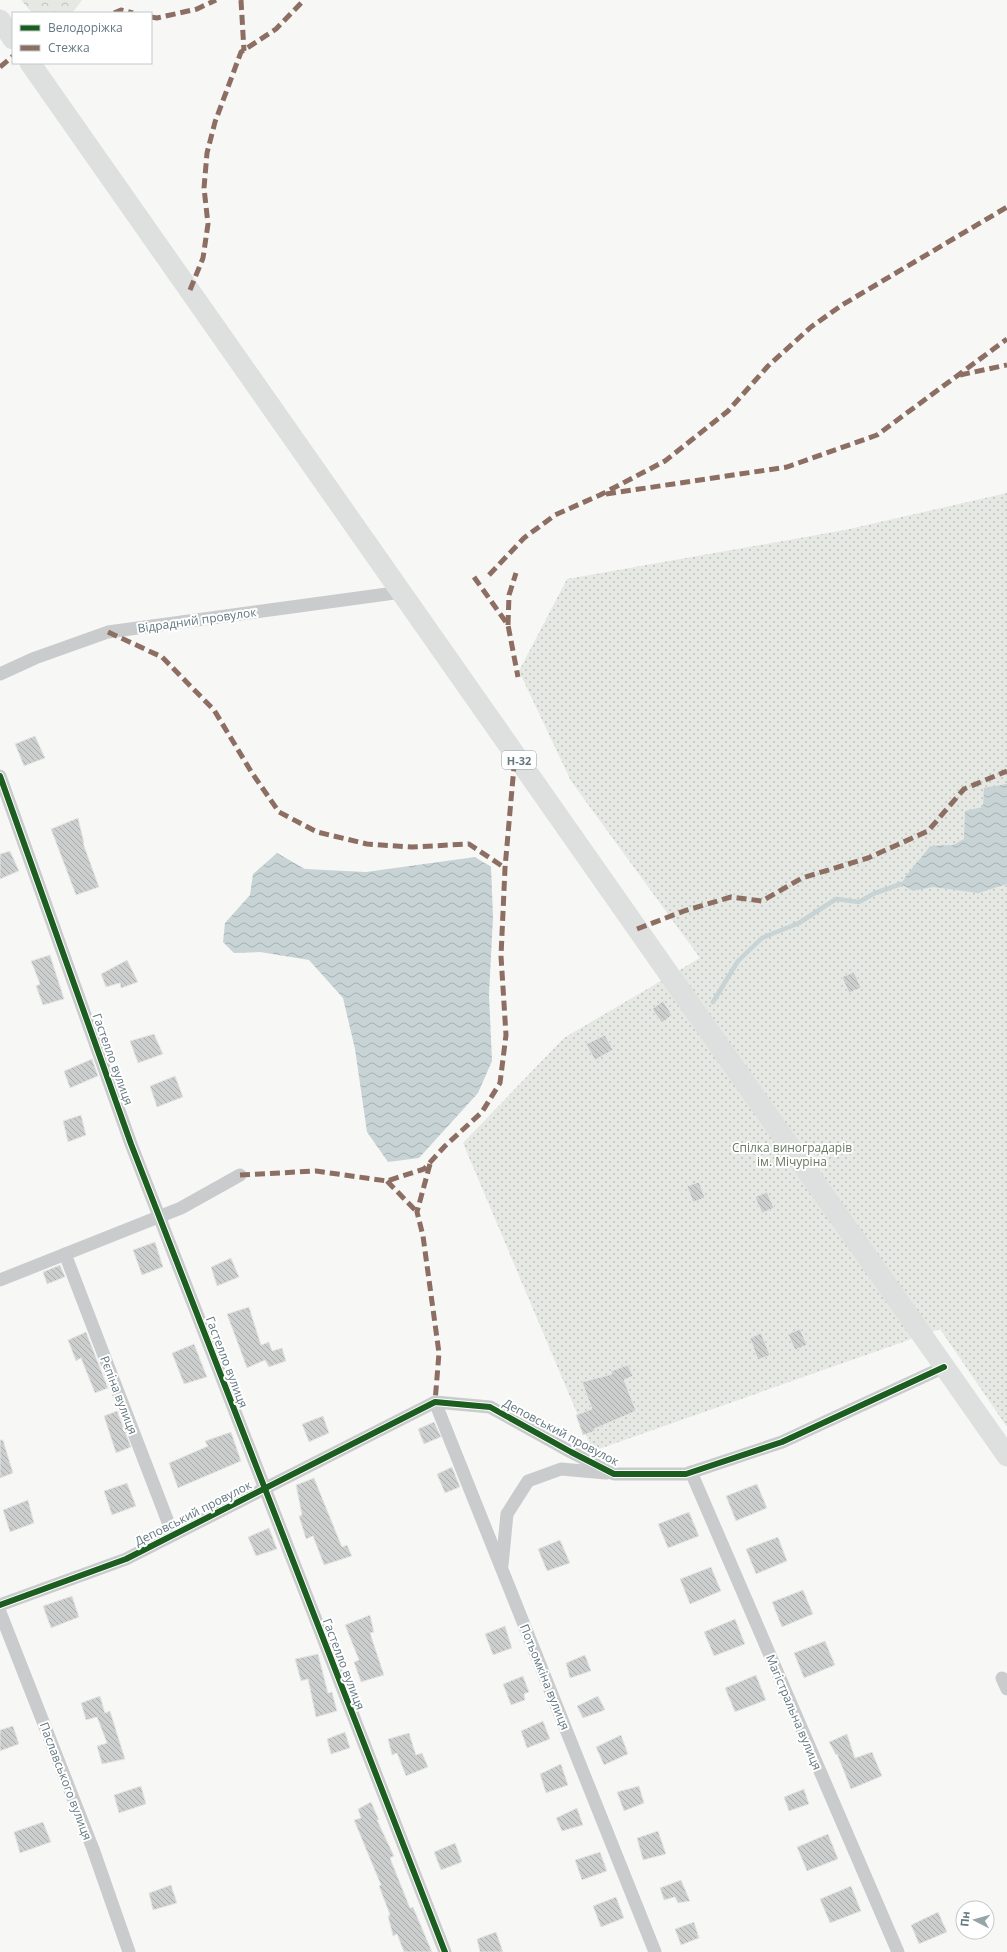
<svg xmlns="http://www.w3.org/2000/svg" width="1007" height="1952" font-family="'Open Sans',sans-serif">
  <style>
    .green { fill: url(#green-dots) }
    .forest { fill: url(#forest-crowns) }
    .water { fill: url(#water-waves) }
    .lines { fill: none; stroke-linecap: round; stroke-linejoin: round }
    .stream { stroke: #c7d3d4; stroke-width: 4.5 }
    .building { fill: url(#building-back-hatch); stroke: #e6e6e6 }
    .minor { stroke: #c9cbcc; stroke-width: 13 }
    .primary { stroke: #dedfdf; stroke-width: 21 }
    .quiet { stroke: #8d6e63; stroke-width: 5; stroke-dasharray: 10 5; stroke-linecap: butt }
    .cycleway-casing { stroke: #fff; stroke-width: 8 }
    .cycleway { stroke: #1b5e20; stroke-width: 6 }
    .labels { text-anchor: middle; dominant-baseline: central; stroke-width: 4; stroke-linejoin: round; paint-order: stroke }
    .shield { fill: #fff; stroke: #92a0a6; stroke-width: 1 }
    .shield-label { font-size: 11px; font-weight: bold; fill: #637880 }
    .street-label { font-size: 12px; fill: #637880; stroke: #fff }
    .park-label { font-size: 12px; fill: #697861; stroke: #fff }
  </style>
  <defs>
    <pattern id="green-dots" width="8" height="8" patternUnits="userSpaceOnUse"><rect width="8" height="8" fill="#e6e8e3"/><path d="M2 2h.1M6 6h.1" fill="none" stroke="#bec1bd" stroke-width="1.8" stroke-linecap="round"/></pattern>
    <pattern id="forest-crowns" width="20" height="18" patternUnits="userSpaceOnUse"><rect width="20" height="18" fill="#e6e8e3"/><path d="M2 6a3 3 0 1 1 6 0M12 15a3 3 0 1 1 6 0" fill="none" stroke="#bec1bd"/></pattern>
    <pattern id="water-waves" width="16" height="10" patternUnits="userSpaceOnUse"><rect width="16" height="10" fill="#c7d3d4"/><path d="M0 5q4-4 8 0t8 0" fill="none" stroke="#a5b0b1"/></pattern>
    <pattern id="building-back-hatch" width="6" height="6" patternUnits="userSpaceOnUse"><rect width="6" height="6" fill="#cccece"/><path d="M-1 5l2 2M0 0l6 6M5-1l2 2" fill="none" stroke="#a9acac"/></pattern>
  </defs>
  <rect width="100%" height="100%" fill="#f7f7f6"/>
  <!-- green -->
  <polygon class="green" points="1007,493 1007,1427 940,1329 593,1451 463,1143 564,1038 700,958 571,781 519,671 567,579 845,530"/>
  <!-- forest -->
  <polygon class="forest" points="21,0 82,0 73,12 70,13 32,13"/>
  <!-- water -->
  <g class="water">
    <path d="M1007 784V884L978 893 933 887 913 891 901 884C909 870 921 859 930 846L953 845 964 839 965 811 983 807 984 788Z"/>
    <polygon points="277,853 305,869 366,872 475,857 491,867 493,917 489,995 492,1061 478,1093 419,1158 388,1162 367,1132 355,1049 343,998 309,960 260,952 234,953 223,942 225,923 250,895 253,874"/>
  </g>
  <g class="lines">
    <!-- stream -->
    <polyline class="stream" points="713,1002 738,961 762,938 799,923 836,899 859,902 875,893 901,884"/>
  </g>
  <!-- building -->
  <g class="building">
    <polygon points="35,736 45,758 24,766 15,744"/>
    <polygon points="78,818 84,843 83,843 99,887 76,895 51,829"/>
    <polygon points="10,851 19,871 0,879 0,854"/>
    <polygon points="50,955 64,999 43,1005 36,986 40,984 31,961"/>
    <polygon points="127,960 138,982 121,988 120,983 106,987 101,974"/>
    <polygon points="854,972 861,988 849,993 842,977"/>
    <polygon points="663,1001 672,1015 662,1023 652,1009"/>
    <polygon points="154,1034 163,1054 138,1063 130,1041"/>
    <polygon points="605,1035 613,1050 595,1060 586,1044"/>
    <polygon points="92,1059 98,1076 70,1088 64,1071"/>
    <polygon points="175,1076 183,1097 157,1107 150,1086"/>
    <polygon points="81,1115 86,1135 68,1142 63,1121"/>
    <polygon points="699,1182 705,1198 693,1202 687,1186"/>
    <polygon points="767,1192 774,1208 762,1213 755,1197"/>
    <polygon points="155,1242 163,1267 142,1275 133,1250"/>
    <polygon points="231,1258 239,1277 217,1286 211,1267"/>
    <polygon points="60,1265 65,1277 47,1284 43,1272"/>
    <polygon points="249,1307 261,1345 269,1342 272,1351 282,1348 286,1361 269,1367 265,1360 247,1368 227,1314"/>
    <polygon points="800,1329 807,1345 795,1350 788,1334"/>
    <polygon points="86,1332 108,1388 95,1393 81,1358 76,1361 68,1340"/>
    <polygon points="761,1333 770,1355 758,1360 750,1338"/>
    <polygon points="194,1344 207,1377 184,1384 172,1353"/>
    <polygon points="628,1365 633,1376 624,1380 636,1411 594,1429 595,1431 583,1435 576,1415 592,1409 582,1382 612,1374 611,1371"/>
    <polygon points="117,1411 131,1447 116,1453 104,1416"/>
    <polygon points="323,1416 329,1433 309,1442 302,1424"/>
    <polygon points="434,1422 441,1437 424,1444 418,1429"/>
    <polygon points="231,1432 241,1461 178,1488 169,1463 208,1446 205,1441"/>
    <polygon points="0,1440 3,1440 13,1473 0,1478"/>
    <polygon points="452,1467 460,1487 445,1493 437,1474"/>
    <polygon points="314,1478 342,1547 347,1545 352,1556 324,1565 313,1536 306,1539 299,1516 302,1515 296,1485"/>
    <polygon points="127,1483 136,1506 112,1515 104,1491"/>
    <polygon points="757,1484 767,1508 736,1521 726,1496"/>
    <polygon points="28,1500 34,1523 10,1532 3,1510"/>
    <polygon points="689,1512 699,1536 668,1548 658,1524"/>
    <polygon points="269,1528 277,1549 256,1556 248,1537"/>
    <polygon points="778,1537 787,1561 756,1574 746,1549"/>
    <polygon points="560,1540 570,1563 547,1571 538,1549"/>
    <polygon points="711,1567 721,1591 690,1604 680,1579"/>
    <polygon points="803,1590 813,1614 782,1627 772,1602"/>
    <polygon points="72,1596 79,1617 51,1628 43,1606"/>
    <polygon points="370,1615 374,1632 370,1633 384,1675 361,1682 354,1662 359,1660 345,1625"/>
    <polygon points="735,1619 745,1644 714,1656 704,1632"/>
    <polygon points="505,1626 512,1648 493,1655 485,1634"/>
    <polygon points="825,1641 835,1665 804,1678 794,1653"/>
    <polygon points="318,1654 328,1693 332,1692 337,1711 316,1717 308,1679 301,1681 295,1659"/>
    <polygon points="585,1655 591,1671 570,1678 566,1663"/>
    <polygon points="756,1675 766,1700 735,1712 725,1688"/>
    <polygon points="523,1676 529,1692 524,1694 525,1700 511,1705 503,1684"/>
    <polygon points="100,1696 105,1713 110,1711 125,1759 102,1764 97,1746 107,1743 97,1717 86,1720 81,1703"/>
    <polygon points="598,1696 605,1710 583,1718 577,1706"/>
    <polygon points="543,1721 550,1739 527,1748 521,1731"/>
    <polygon points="13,1726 19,1744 0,1751 0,1730"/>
    <polygon points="345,1732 350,1748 331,1754 327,1739"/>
    <polygon points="409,1733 416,1755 422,1753 428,1767 406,1776 397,1753 392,1755 388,1739"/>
    <polygon points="847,1734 855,1758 872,1752 882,1776 851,1789 837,1754 836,1755 829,1742"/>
    <polygon points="621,1735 628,1754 604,1765 596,1747"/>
    <polygon points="561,1764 568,1785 546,1793 540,1774"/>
    <polygon points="141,1786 146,1804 119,1813 114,1795"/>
    <polygon points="639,1786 644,1803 624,1811 617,1792"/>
    <polygon points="804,1789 809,1804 789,1811 784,1797"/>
    <polygon points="371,1802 379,1820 377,1820 394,1856 390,1858 410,1908 413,1907 432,1952 404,1952 397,1934 393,1936 388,1916 390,1915 379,1886 381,1885 354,1820 361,1818 358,1809"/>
    <polygon points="577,1808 583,1825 562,1831 556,1818"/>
    <polygon points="43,1822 51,1842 20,1853 14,1832"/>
    <polygon points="658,1831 666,1854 643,1860 637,1838"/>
    <polygon points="828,1834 838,1859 807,1871 797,1847"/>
    <polygon points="455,1843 462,1862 441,1870 434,1852"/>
    <polygon points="600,1852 607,1871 582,1880 575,1860"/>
    <polygon points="681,1880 690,1901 678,1903 675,1897 664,1900 660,1888"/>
    <polygon points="171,1885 177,1903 153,1910 149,1893"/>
    <polygon points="851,1886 861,1911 830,1923 820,1899"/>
    <polygon points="616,1897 624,1918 601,1927 593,1906"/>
    <polygon points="938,1912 947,1932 919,1944 911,1925"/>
    <polygon points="694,1922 699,1938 681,1945 675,1929"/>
    <polygon points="496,1932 503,1952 480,1952 477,1939"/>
  </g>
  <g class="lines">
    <!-- minor -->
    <g class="minor">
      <polyline points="0,674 35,658 108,632 402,592"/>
      <polyline points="0,776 131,1144 445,1952"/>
      <polyline points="65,1254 173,1535"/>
      <polyline points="0,1280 181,1208 240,1175"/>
      <polyline points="435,1402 655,1952"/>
      <polyline points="691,1472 898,1952"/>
      <polyline points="502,1565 507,1514 528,1481 561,1469 606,1473"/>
      <polyline points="0,1605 126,1559 435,1402 490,1407 571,1452 614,1474 686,1474 782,1442 944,1367"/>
      <polyline points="0,1612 93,1849 129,1952"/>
      <polyline points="1002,1678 1007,1689"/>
    </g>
    <!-- primary -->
    <g class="primary">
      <polyline points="0,20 13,39"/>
      <polyline points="30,63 1007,1456"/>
    </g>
    <!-- quiet -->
    <g class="quiet">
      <polyline points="241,0 244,51"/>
      <polyline points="114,13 121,10 133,13"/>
      <polyline points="151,17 157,18 197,9 216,0"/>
      <polyline points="0,67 13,56"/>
      <polyline points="190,290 203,258 208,224 204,188 207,153 215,122 241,52 276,29 304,0"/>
      <polyline points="960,375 1007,365"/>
      <polyline points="606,494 787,467 877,435 1007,339"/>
      <polyline points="489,575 524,538 555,515 600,495 665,461 728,411 768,366 811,327 842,305 1007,207"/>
      <polyline points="474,577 508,625 518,677"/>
      <polyline points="508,625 509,595 516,573"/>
      <polyline points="108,632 162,657 214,710 252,773 279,812 317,832 367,844 412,847 469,844 505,868"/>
      <polyline points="637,929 684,911 731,897 762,901 802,878 868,858 928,831 964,789 1007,771"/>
      <polyline points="430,1164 417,1212 423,1236 439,1353 435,1402"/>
      <polyline points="240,1175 316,1171 387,1181 424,1169 445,1146 482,1112 500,1083 506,1035 501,956 505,868 515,755"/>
      <polyline points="387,1181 417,1212"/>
    </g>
    <defs>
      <g id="cycleway">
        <polyline points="0,776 131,1144 445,1952"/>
        <polyline points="0,1605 126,1559 435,1402 490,1407 571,1452 614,1474 686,1474 782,1442 944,1367"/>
      </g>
    </defs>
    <!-- cycleway casing -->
    <use href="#cycleway" class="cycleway-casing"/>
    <!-- cycleway -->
    <use href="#cycleway" class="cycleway"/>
  </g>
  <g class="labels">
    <!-- shield labels -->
    <rect class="shield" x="502" y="751" width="34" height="18" rx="3"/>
    <g class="shield-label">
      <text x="519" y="760">Н-32</text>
    </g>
    <!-- street labels -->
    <g class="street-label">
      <text transform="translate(197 620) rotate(-8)">Відрадний провулок</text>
      <text transform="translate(113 1059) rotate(70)">Гастелло вулиця</text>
      <text transform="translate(227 1362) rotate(69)">Гастелло вулиця</text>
      <text transform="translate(119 1395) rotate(69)">Рєпіна вулиця</text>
      <text transform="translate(561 1432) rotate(28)">Деповський провулок</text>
      <text transform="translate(193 1513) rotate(-27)">Деповський провулок</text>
      <text transform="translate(344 1664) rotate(69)">Гастелло вулиця</text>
      <text transform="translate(545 1677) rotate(68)">Потьомкіна вулиця</text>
      <text transform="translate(794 1712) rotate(67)">Магістральна вулиця</text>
      <text transform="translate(66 1781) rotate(69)">Паславського вулиця</text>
    </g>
    <!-- park labels -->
    <g class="park-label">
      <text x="792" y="1147">Спілка виноградарів<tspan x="792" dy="14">ім. Мічуріна</tspan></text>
    </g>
  </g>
  <!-- legend -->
  <rect x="12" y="12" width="140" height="52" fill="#ffffff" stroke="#c1c9cc"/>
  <rect x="20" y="25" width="20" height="6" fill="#1b5e20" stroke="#c1c9cc"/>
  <text x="48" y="32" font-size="12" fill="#637880">Велодоріжка</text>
  <rect x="20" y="45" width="20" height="6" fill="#8d6e63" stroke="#c1c9cc"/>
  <text x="48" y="52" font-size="12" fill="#637880">Стежка</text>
  <!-- north arrow -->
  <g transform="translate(975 1920) rotate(276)"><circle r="19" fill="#ffffff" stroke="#c1c9cc"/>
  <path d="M0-3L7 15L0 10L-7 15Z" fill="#97a4a9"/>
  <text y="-6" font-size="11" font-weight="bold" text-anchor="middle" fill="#637880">Пн</text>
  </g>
</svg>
